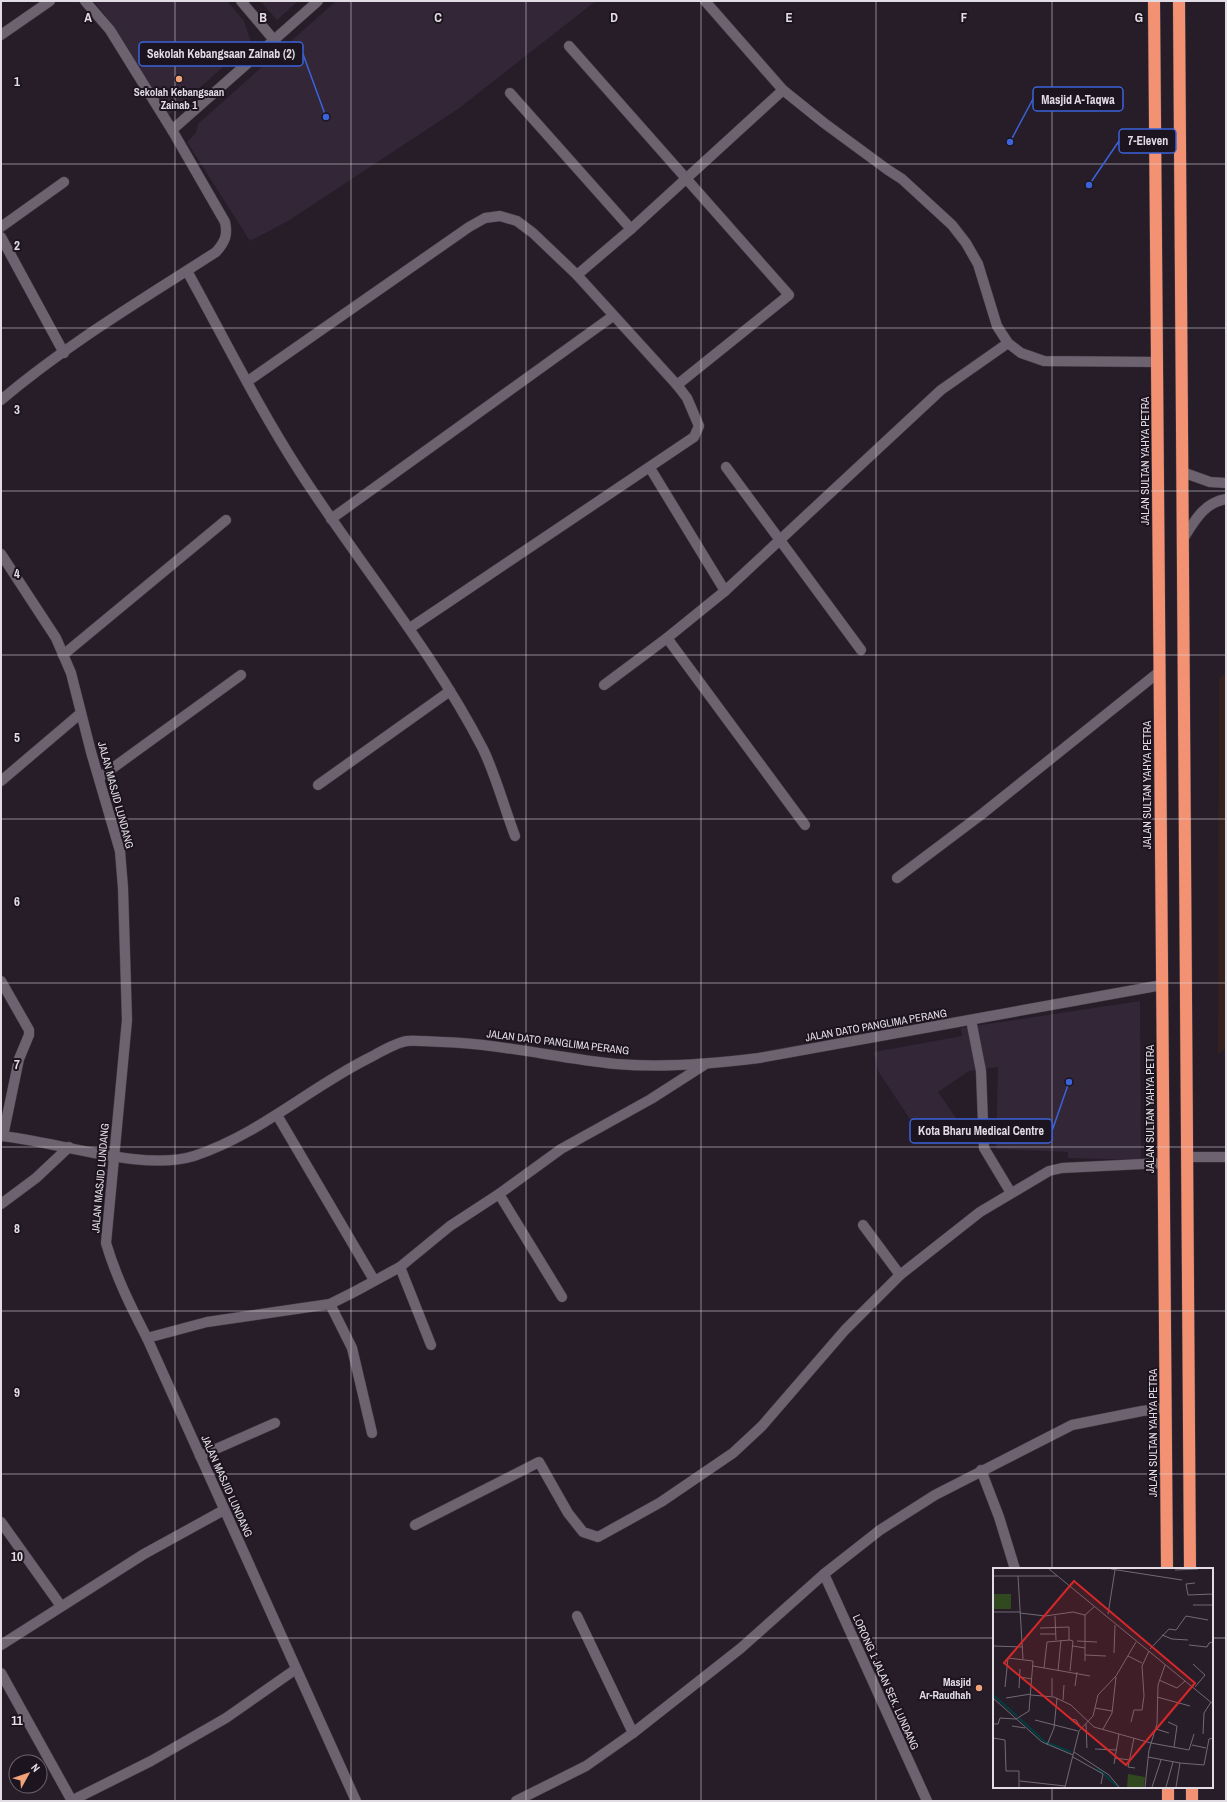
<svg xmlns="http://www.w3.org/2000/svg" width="1227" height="1802" font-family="'Archivo Narrow',sans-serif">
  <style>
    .industrial { fill: #35221f }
    .built { fill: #322637 }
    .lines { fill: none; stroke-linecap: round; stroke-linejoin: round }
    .minor-casing { stroke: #423a44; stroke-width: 11 }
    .highway-casing { stroke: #423a44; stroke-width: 13 }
    .minor { stroke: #6c6270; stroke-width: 10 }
    .highway { stroke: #f39272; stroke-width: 12 }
    .grid { fill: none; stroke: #e2dce4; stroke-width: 1; stroke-opacity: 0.55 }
    .poi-dot { fill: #f0a279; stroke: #1c141f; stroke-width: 1.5 }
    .labels { text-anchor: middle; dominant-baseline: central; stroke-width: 4; stroke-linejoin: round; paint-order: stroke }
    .poi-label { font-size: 11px; font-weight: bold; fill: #e2dce4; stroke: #1c141f }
    .street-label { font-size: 11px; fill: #e2dce4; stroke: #1c141f }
    .inset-river { fill: none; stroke: #013e42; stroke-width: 2 }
    .inset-road { fill: none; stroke: #716974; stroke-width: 1 }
    .view { fill: #d62828; fill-opacity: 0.15; stroke: #d62828; stroke-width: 2 }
    .inset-edge { fill: none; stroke: #e2dce4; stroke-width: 2 }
    .grid-label { font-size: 13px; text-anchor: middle; font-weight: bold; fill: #e2dce4; stroke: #1c141f; stroke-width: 4; stroke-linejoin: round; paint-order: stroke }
    .leader { fill: none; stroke: #3b63da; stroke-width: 1.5 }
    .callout-dot { fill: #3b63da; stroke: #1c141f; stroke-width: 1.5 }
    .callout { fill: #1c141f; stroke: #3b63da; stroke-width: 1.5 }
    .callout-label { font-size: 12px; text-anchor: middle; font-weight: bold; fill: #e2dce4 }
  </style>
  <rect width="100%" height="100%" fill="#261d29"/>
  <!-- industrial -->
  <polygon class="industrial" points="1226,673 1226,1049 1218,1054 1219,678"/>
  <!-- built -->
  <g class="built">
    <polygon points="94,1 227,1 244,21 251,42 169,115 118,32"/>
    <polygon points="260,1 298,1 277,20"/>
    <polygon points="336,1 596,1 458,109 288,221 250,241 187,142 196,133 198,124"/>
    <polygon points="1140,1001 1141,1160 1068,1158 1068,1152 996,1149 998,1067 969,1071 938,1092 956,1118 922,1137 878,1071 874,1052 962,1036 961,1028"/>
  </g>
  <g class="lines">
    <defs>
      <g id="minor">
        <polyline points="241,1 274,40"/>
        <polyline points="705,1 783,90 824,123 888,170 902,179 952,225 966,243 978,264 997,326 1008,343 1021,353 1044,361 1157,362"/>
        <polyline points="1,35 50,1"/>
        <polyline points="569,46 789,295 677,385"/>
        <polyline points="510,93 631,229"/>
        <polyline points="172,130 318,1"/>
        <polyline points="1,227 64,182"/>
        <polyline points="1,237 64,353"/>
        <path d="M187 271C224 338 258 407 300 472 360 565 432 650 483 749 496 776 504 807 515 836"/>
        <polyline points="577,275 631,229 783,90"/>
        <polyline points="248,381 469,227 485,218 500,216 517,221 533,233 577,275 677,385 687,398 699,426 694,437 410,628"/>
        <path d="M1 400C67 344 143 299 216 252 225 242 228 235 225 222L172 130 110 30 85 1"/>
        <polyline points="726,467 861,650"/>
        <polyline points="650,468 725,591"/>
        <polyline points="1182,472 1210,482 1226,483"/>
        <polyline points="331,519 613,316"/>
        <path d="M1183 539C1194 522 1203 503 1226 499"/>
        <path d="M1 554 56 638 71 673 91 752 120 851 123 888 127 1020 106 1243C116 1277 131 1307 147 1338L356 1801"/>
        <polyline points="667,638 805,825"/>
        <polyline points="63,655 226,520"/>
        <polyline points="604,685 667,638 725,591 941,390 1008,343"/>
        <polyline points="99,778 241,675"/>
        <polyline points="1,781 81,713"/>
        <polyline points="318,785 450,691"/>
        <polyline points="897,878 982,814 1159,672"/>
        <polyline points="1,981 29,1030 29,1035 19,1059 3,1136"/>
        <polyline points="971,1020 981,1071 984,1148 1011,1193"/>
        <polyline points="277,1115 374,1280"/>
        <path d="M1 1136C55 1141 143 1172 194 1156 258 1135 308 1089 367 1059 379 1053 394 1043 407 1041 418 1040 431 1042 443 1042 501 1044 558 1058 616 1064 664 1068 712 1064 759 1058L1162 985"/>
        <polyline points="1187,1157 1226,1157"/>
        <polyline points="499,1194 562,1297"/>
        <polyline points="1,1204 36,1178 69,1147"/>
        <polyline points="863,1225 900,1275"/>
        <polyline points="400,1267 431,1345"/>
        <polyline points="330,1304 352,1348 372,1433"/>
        <polyline points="147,1338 207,1322 330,1304 354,1292 400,1267 450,1226 499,1194 561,1149 651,1099 704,1065"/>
        <polyline points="200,1456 275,1423"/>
        <polyline points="981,1470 999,1517 1015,1569"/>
        <polyline points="1,1522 61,1606"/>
        <polyline points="415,1525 539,1462 568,1513 583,1532 598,1537 661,1502 733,1453 762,1426 845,1330 900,1275 980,1212 1049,1171 1062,1168 1163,1163"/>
        <polyline points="824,1574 927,1801"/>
        <polyline points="577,1616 633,1733"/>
        <polyline points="1,1645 144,1554 224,1510"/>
        <polyline points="1,1673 72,1801"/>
        <polyline points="71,1801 151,1761 226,1718 296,1669"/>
        <polyline points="516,1801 586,1766 633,1733 741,1648 824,1574 880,1530 935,1495 1072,1425 1142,1411 1165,1408"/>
      </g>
      <g id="highway">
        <polyline points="1154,1 1167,1569"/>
        <polyline points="1179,1 1190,1569"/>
        <polyline points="1168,1787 1168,1801"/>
        <polyline points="1192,1787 1192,1801"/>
      </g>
    </defs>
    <!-- minor casing -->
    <use href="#minor" class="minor-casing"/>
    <!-- highway casing -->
    <use href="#highway" class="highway-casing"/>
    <!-- minor -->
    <use href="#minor" class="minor"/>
    <!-- highway -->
    <use href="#highway" class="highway"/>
  </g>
  <!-- grid -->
  <path class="grid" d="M175 1V1801M351 1V1801M526 1V1801M701 1V1801M876 1V1801M1052 1V1569M1 164H1226M1 328H1226M1 491H1226M1 655H1226M1 819H1226M1 983H1226M1 1147H1226M1 1311H1226M1 1474H1226M1 1638H994M1212 1638H1226M1052 1787V1801"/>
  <!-- markers -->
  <g class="poi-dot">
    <circle cx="179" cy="79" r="4"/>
    <circle cx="979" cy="1688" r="4"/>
  </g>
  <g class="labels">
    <!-- poi labels -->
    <g class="poi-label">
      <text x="179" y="92">Sekolah Kebangsaan<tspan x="179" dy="13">Zainab 1</tspan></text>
      <text x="971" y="1682" text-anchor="end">Masjid<tspan x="971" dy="13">Ar-Raudhah</tspan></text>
    </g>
    <!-- street labels -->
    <g class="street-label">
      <text transform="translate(1145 461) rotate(-90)">JALAN SULTAN YAHYA PETRA</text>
      <text transform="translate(1147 785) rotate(-90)">JALAN SULTAN YAHYA PETRA</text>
      <text transform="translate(116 795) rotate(75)">JALAN MASJID LUNDANG</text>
      <text transform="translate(876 1025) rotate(-10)">JALAN DATO PANGLIMA PERANG</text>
      <text transform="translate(558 1042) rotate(7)">JALAN DATO PANGLIMA PERANG</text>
      <text transform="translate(1150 1109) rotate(-90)">JALAN SULTAN YAHYA PETRA</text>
      <text transform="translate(100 1178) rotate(-85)">JALAN MASJID LUNDANG</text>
      <text transform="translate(1153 1433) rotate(-90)">JALAN SULTAN YAHYA PETRA</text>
      <text transform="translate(227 1486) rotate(66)">JALAN MASJID LUNDANG</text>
      <text transform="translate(886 1682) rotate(66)">LORONG 1 JALAN SEK. LUNDANG</text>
    </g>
  </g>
  <!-- overview -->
  <g transform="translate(993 1568)">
    <rect width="220" height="220" fill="#261d29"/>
    <path d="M0 26H18V41H0ZM135 206 152 209 151 219H134Z" fill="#31491f"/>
    <path class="inset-river" d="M0 127 24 148M26 150 52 174 78 184M104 200 125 219"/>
    <path class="inset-road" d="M56 1 220 136M118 1 189 12M182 2 205 1M0 8H64M25 8 30 91M202 15 193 16 195 27 220 26M200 37H220M0 44H27M27 45 52 48 80 44 92 47M115 46 122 2M92 47V93M92 47 101 39M62 48 63 72M47 60 76 59V72M47 66H63M169 67 179 71 195 72M84 73 104 74M196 77 214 79 216 75 220 74M0 78 30 79M80 78 92 80M157 81 176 61 183 62 193 48 215 52M121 85 122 57M92 87 113 88M135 88 149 95M200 96 212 107 202 119M40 98 97 108M51 100 54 74 77 72 80 73 77 103M65 103 68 72M27 109 39 111M166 112 184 120 192 113M82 118 84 104M26 120 27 101M38 127 61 129 78 137 101 159 158 175 196 182 201 166M59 128V110M164 129 197 138M0 130 49 174 80 187M13 130 38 126M70 132 71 117M102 140 119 143M0 141V156M77 151 83 152 88 160M42 152 85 163M138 154 141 142H149L151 128 149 98 156 83M175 154 184 158 181 179M0 156H5L7 150 23 151 36 143 40 93 15 90 12 119M93 156 94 180M19 158 32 160M110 161 119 145 123 109M163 161 176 165M210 166 211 145 218 134M0 170 12 172 13 203H26V219M141 170 135 199 142 200M54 177 61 160 64 130M199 177 213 180M102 181 123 182M81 184 116 207 126 219M80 189 110 206 108 216M155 189 187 195 211 197 216 171 220 170M122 190 137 192M121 196 126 166M27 213 72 218M72 219 86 163 100 148 105 127 123 108 143 74M152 219 156 182 164 156 165 117 172 97M159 219 168 192M173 219 180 194M183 219 187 195"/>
    <path class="view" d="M81 13 202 115 133 197 11 95Z"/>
    <rect width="220" height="220" class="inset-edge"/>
  </g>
  <g class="grid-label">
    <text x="88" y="22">A</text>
    <text x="263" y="22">B</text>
    <text x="438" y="22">C</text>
    <text x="614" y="22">D</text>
    <text x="789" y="22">E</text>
    <text x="964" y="22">F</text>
    <text x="1139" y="22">G</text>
    <text x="17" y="86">1</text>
    <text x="17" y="250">2</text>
    <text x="17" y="414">3</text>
    <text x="17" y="578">4</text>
    <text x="17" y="742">5</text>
    <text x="17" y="906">6</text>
    <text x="17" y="1069">7</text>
    <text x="17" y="1233">8</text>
    <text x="17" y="1397">9</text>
    <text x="17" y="1561">10</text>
    <text x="17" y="1725">11</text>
  </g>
  <!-- callouts -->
  <path class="leader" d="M326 117L303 54M1010 142L1033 99M1089 185L1119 141M1069 1082L1052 1131"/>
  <g class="callout-dot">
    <circle cx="326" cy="117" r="4"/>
    <circle cx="1010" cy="142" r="4"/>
    <circle cx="1089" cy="185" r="4"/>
    <circle cx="1069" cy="1082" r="4"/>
  </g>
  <g class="callout">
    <rect x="139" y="42" width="164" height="24" rx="4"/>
    <rect x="1033" y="87" width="90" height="24" rx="4"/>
    <rect x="1119" y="129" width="57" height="24" rx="4"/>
    <rect x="910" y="1119" width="142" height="24" rx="4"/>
  </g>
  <g class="callout-label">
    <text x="221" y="58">Sekolah Kebangsaan Zainab (2)</text>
    <text x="1078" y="104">Masjid A-Taqwa</text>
    <text x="1148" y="145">7-Eleven</text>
    <text x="981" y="1135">Kota Bharu Medical Centre</text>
  </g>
  <!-- border -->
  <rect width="1227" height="1802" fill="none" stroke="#e2dce4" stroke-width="4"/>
  <!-- north arrow -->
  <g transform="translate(28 1774) rotate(50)"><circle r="19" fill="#1c141f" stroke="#6b646e"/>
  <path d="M0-3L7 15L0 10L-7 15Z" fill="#f0a279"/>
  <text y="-6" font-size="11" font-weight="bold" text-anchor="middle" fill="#e2dce4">N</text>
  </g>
</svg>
